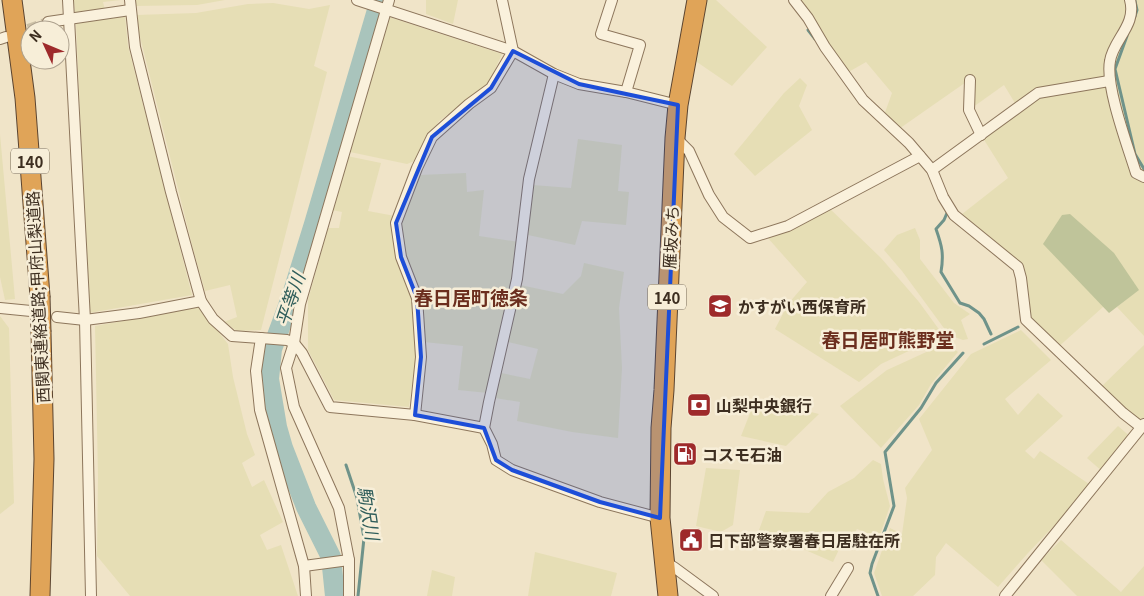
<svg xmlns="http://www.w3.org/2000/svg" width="1144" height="596" font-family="Georgia,'Noto Sans JP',serif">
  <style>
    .farmland { fill: #e6deb5 }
    .cemetery { fill: #bfc49a }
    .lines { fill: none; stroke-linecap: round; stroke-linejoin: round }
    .stream { stroke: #6f938a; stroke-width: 3 }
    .river { stroke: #a9c4bc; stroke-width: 20 }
    .street-tunnel { stroke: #ccc0a6; stroke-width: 10; stroke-dasharray: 10 5; stroke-linecap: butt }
    .street-casing { stroke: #8d765c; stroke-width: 12 }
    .highway-casing { stroke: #5b4430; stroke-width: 21 }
    .street { stroke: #faf1dc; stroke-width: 10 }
    .highway { stroke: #e0a458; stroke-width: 19 }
    .highway-bridge-casing { stroke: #5b4430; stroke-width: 21; stroke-linecap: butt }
    .highway-bridge { stroke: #e0a458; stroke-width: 19 }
    .marked { fill: #1d4ed8; fill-opacity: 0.2; stroke: #1d4ed8; stroke-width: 4; stroke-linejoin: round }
    .labels { text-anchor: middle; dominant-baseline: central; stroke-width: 5; stroke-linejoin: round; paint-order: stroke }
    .shield { fill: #f7eed8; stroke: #756857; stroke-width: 1 }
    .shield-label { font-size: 15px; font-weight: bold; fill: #3d2e20 }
    .street-label { font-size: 16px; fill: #3d2e20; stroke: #f7eed8 }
    .poi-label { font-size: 16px; font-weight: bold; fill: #3d2e20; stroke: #f7eed8; text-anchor: start }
    .water-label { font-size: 18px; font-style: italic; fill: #2f5d5a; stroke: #f7eed8 }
    .quarter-label { font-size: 19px; font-weight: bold; fill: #6b2e1e; stroke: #f7eed8 }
  </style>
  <rect width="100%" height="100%" fill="#f0e4c8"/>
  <!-- farmland -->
  <g class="farmland">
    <polygon points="74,0 121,0 103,2 105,10 75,13"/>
    <polygon points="135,0 225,0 197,5 135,6"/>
    <polygon points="426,0 458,0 453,24 426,14"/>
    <polygon points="705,0 716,0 767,47 732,86 694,60"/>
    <polygon points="794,0 1144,0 1144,336 1117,307 1139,289 1103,307 1056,349 1026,320 1018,267 957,218 1008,178 981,135 1018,108 1004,85 969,110 969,80 896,131 883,118 892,93 866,62 845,74"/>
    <polygon points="273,3 309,9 330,5 314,66 327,72 261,330 237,331 224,322 237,317 230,285 205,291 193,249 139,33 136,15 196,13 248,4"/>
    <polygon points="125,16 128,46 192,295 89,313 76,23"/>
    <polygon points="389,17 502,54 488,85 439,121 417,160 407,164 350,152"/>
    <polygon points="800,78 807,85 799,106 812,130 755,176 734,154 784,93"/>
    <polygon points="0,134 15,299 5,300 0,277"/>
    <polygon points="578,139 622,145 618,191 629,192 626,225 582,221 575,245 528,235 533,185 571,188"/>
    <polygon points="347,156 381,163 368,211 395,216 396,258 412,298 416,356 409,407 334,400 308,350 308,300 328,228 339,228 342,212 332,210"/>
    <polygon points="466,173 467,192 484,190 479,236 519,242 514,284 488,393 458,390 463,346 424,342 419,288 405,257 401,230 405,209 420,175"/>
    <polygon points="829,208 881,258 919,302 943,335 881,364 859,382 775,329 788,304 807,282 767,237"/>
    <polygon points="915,228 920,240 920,259 954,303 970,314 961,320 968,339 963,340 949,335 902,271 884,250 897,235"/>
    <polygon points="584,263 624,272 619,308 622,368 618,438 572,432 517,421 520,402 495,398 501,373 530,379 538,349 508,342 520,285 563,294 581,276"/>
    <polygon points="199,307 228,344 233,377 247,434 255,455 242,463 252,487 264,480 283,522 260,535 267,550 281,545 298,596 130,596 97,556 98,477 95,326"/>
    <polygon points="0,316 9,328 14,503 0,514"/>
    <polygon points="1021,330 1051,360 1005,399 1018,415 1038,393 1063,416 1025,451 1034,459 1040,451 1092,486 1028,553 998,587 946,543 936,557 935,575 913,596 882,596 874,573 890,528 902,534 907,498 905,488 932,450 919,419 971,354"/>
    <polygon points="946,343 958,352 931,384 919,405 881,448 840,406 887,370"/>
    <polygon points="1144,345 1144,429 1098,390"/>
    <polygon points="756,398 819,414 786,446 741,436"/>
    <polygon points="1118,426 1133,439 1103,472 1087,458"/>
    <polygon points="873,460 881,464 883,479 890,506 879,538 857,529 852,538 845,537 833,562 759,530 766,511 809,513 828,492 854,478"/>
    <polygon points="706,468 740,470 733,525 721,532 696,526"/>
    <polygon points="1061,540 1121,592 1144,566 1144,596 1077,596 1041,560"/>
    <polygon points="535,552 617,573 611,596 528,596"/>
    <polygon points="432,570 455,577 452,596 427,596"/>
  </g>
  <!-- cemetery -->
  <polygon class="cemetery" points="1070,214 1114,253 1139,290 1109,313 1043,244 1062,215"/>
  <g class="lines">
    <!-- stream -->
    <g class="stream">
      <polyline points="1135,1 1137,10 1135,16"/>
      <polyline points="808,30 815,39"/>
      <polyline points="1127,36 1115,69 1135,154 1144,169"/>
      <path d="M947 213 944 220 936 229C942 246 944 254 941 272L960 303 969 306 979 313 984 319 991 334"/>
      <polyline points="984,344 1018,327"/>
      <polyline points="346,465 357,498 364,538 358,596"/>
      <polyline points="878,596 870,573 872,564 894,506 885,452 921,408 936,383 963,353"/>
    </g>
    <!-- river -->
    <polyline class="river" points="335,596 331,557 306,507 283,448 277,427 269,379 272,349 291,298 314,224 380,0"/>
    <!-- street-tunnel -->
    <polyline class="street-tunnel" points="14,34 48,22"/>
    <defs>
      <g id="street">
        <polyline points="68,0 85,320 91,596"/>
        <polyline points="130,0 135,47 171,192 201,301 213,319 232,336 287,340 294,343 302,353 330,407 415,415 484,428"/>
        <polyline points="357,0 513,51 554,74 579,84 626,92 678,105"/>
        <polyline points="612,0 601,34 640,45 626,92"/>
        <polyline points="794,0 808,18 825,47 863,100 909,143 932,170 943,197 954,215 1018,267 1021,278 1026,320 1123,413 1141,427"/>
        <path d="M1130 0C1137 25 1113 40 1110 61 1105 86 1128 147 1136 173L1144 177"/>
        <polyline points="48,22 130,10"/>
        <polyline points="0,39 6,37"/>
        <polyline points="554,74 529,179 517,279 489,402 484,428 492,444 496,460 512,470 600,502 660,518"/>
        <polyline points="970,80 969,110 981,135"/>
        <polyline points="676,138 689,151 709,195 723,217 750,238 788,226 920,156"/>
        <polyline points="932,170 1038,93 1109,81"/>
        <polyline points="0,308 31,311"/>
        <polyline points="57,317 85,320 139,313 201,301"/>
        <polyline points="261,338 256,371 260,410 304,566 306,596"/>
        <polyline points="415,415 421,357 417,298 401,257 396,223 417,168 432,137 469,104 491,88 513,51 502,0"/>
        <polyline points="664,561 675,568 713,596"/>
        <polyline points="304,566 349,560"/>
        <polyline points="349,596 349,560 339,508 294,407 286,368 294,343 300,304 389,0"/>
        <polyline points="831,596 848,568"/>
        <polyline points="1005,596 1144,424"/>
      </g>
      <g id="highway">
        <polyline points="12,0 25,98 40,296"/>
        <polyline points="40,596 44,459 41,332"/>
        <polyline points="668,596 660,518 661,428 664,390 675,138 678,105 697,0"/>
      </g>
    </defs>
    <!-- street casing -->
    <use href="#street" class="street-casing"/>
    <!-- highway casing -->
    <use href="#highway" class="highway-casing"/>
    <!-- street -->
    <use href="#street" class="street"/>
    <!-- highway -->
    <use href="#highway" class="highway"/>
    <defs>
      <polyline id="highway-bridge" points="40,296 41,332"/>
    </defs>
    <!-- highway-bridge casing -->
    <use href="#highway-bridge" class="highway-bridge-casing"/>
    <!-- highway-bridge -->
    <use href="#highway-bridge" class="highway-bridge"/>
  </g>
  <!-- marked area -->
  <path class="marked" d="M513 51 579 84 678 105 660 518 600 502 512 470 496 460 484 428 415 415 421 357 417 298 401 257 396 223 432 137 491 88Z"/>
  <!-- icons -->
  <defs>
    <symbol id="school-square" viewBox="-11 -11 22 22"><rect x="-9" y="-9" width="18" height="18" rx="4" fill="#9e2a2b" stroke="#f7eed8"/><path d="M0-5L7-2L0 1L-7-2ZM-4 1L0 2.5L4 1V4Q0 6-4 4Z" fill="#fff"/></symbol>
    <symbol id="bank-square" viewBox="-11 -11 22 22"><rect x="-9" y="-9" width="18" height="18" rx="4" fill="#9e2a2b" stroke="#f7eed8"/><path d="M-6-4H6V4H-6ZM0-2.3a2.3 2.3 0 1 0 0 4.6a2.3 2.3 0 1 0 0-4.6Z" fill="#fff"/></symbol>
    <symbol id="fuel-square" viewBox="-11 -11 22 22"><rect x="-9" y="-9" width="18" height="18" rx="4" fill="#9e2a2b" stroke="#f7eed8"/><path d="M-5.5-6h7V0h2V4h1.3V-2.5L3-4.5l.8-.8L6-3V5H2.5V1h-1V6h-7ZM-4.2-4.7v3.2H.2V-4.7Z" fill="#fff"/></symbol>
    <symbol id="civic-square" viewBox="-11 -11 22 22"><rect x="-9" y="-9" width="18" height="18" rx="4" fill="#9e2a2b" stroke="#f7eed8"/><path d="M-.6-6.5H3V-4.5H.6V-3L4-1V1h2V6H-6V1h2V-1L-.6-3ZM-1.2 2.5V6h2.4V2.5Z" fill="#fff"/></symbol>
  </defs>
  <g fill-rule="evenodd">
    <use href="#school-square" x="706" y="292" width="28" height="28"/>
    <use href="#bank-square" x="685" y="391" width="28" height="28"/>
    <use href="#fuel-square" x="671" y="440" width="28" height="28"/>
    <use href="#civic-square" x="677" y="526" width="28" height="28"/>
  </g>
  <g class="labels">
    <!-- shield labels -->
    <g class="shield">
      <rect x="11" y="148.5" width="38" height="25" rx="4"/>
      <rect x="648" y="284.5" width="38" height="25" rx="4"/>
    </g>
    <g class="shield-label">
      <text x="30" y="161">140</text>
      <text x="667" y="297">140</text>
    </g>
    <!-- street labels -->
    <g class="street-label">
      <text transform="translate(670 237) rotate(-87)">雁坂みち</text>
      <text transform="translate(37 297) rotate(-93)">西関東連絡道路;甲府山梨道路</text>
    </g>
    <!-- poi labels -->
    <g class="poi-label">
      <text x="738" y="306">かすがい西保育所</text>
      <text x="716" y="405">山梨中央銀行</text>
      <text x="702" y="454">コスモ石油</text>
      <text x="708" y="540">日下部警察署春日居駐在所</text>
    </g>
    <!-- water labels -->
    <g class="water-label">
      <text transform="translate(289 299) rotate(-71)">平等川</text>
      <text transform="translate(370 513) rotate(81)">駒沢川</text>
    </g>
    <!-- quarter labels -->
    <g class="quarter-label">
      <text x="471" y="296">春日居町徳条</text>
      <text x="888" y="338">春日居町熊野堂</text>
    </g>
  </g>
  <!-- north arrow -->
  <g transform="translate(45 45) rotate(314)"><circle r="24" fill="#f7eed8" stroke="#ada18e"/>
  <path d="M0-4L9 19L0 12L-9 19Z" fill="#9e2a2b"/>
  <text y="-8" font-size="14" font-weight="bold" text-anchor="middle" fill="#3d2e20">N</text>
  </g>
</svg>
